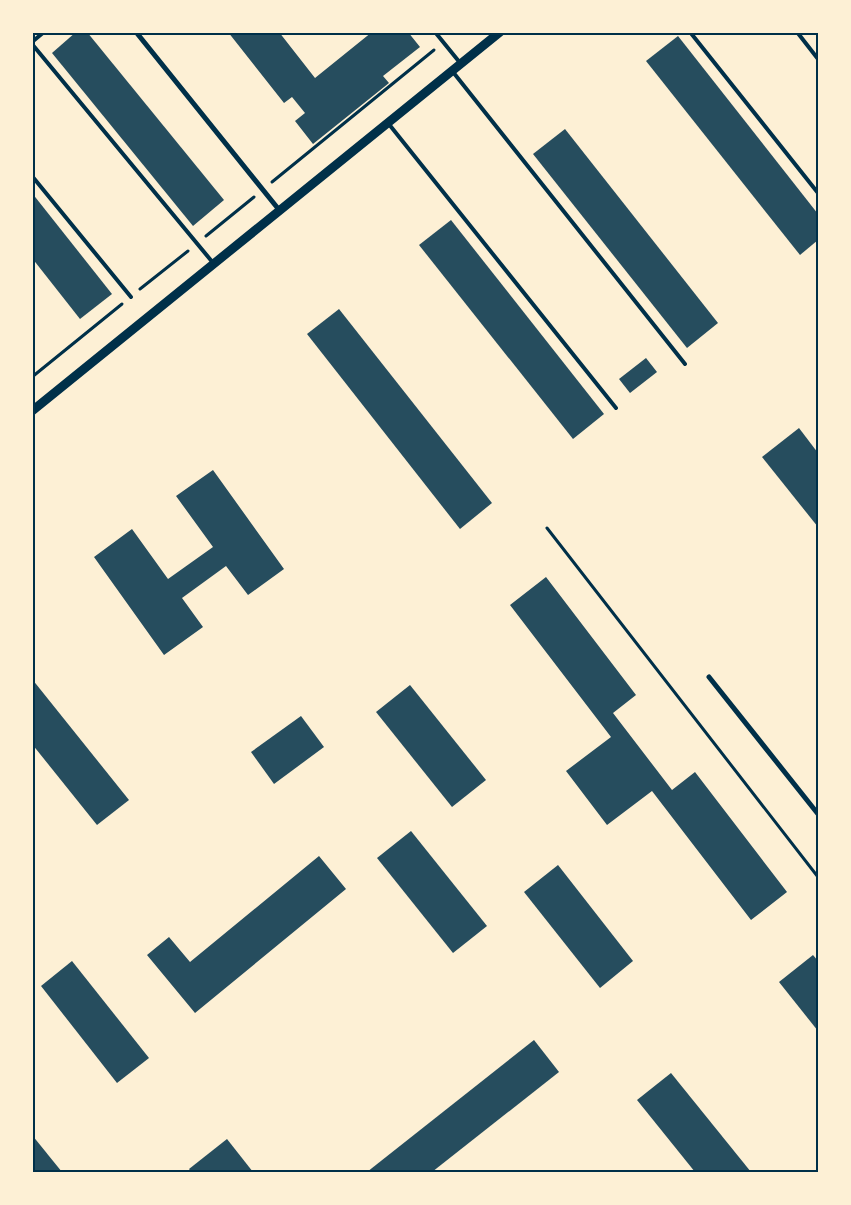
<svg xmlns="http://www.w3.org/2000/svg" width="851" height="1205" font-family="'Golos Text',sans-serif">
  <style>
    .building { fill: #264d5e }
    .lines { fill: none; stroke-linecap: round; stroke-linejoin: round }
    .path { stroke: #003049; stroke-width: 3 }
    .service { stroke: #003049; stroke-width: 4 }
    .minor { stroke: #003049; stroke-width: 5 }
    .tertiary { stroke: #003049; stroke-width: 9 }
    .neatline { fill: none; stroke: #003049; stroke-width: 2 }
  </style>
  <rect width="100%" height="100%" fill="#fdf0d5"/>
  <!-- building -->
  <g class="building">
    <polygon points="76,32 87,32 224,200 193,226 52,53"/>
    <polygon points="228,32 279,32 315,78 372,32 408,32 420,47 383,76 389,83 313,144 295,121 305,113 292,97 284,103"/>
    <polygon points="678,36 818,214 818,240 800,255 646,61"/>
    <polygon points="565,129 718,323 687,348 533,154"/>
    <polygon points="32,193 112,294 80,319 32,258"/>
    <polygon points="451,220 604,414 573,439 419,245"/>
    <polygon points="339,309 492,503 460,529 307,334"/>
    <polygon points="646,358 657,372 630,393 619,379"/>
    <polygon points="799,428 818,453 818,527 762,457"/>
    <polygon points="213,470 284,569 248,595 226,566 182,598 203,627 164,655 94,557 132,529 168,579 213,547 176,496"/>
    <polygon points="546,577 636,695 613,713 672,790 695,772 787,892 751,920 652,791 607,825 566,771 611,737 510,605"/>
    <polygon points="32,679 129,800 97,825 32,744"/>
    <polygon points="410,685 486,780 452,807 376,712"/>
    <polygon points="301,716 324,747 274,784 251,752"/>
    <polygon points="411,831 487,926 453,953 377,858"/>
    <polygon points="319,856 346,889 195,1013 147,955 169,937 190,962"/>
    <polygon points="558,865 633,961 600,988 524,892"/>
    <polygon points="813,955 818,961 818,1031 779,982"/>
    <polygon points="72,961 149,1058 117,1083 41,986"/>
    <polygon points="534,1040 559,1072 432,1172 367,1172"/>
    <polygon points="671,1073 751,1172 695,1172 637,1100"/>
    <polygon points="32,1135 62,1172 32,1172"/>
    <polygon points="227,1139 253,1172 191,1172 189,1169"/>
  </g>
  <g class="lines">
    <!-- path -->
    <g class="path">
      <polyline points="272,182 434,50"/>
      <polyline points="206,236 254,197"/>
      <polyline points="140,289 188,251"/>
      <polyline points="32,377 122,304"/>
      <polyline points="547,528 818,877"/>
    </g>
    <!-- service -->
    <g class="service">
      <polyline points="435,32 461,64"/>
      <polyline points="690,32 818,193"/>
      <polyline points="797,32 818,59"/>
      <polyline points="32,42 44,32"/>
      <polyline points="32,44 214,264"/>
      <polyline points="453,72 685,364"/>
      <polyline points="388,123 616,408"/>
      <polyline points="32,176 131,297"/>
    </g>
    <!-- minor -->
    <g class="minor">
      <polyline points="136,32 280,211"/>
      <polyline points="709,677 818,814"/>
    </g>
    <!-- tertiary -->
    <polyline class="tertiary" points="32,411 500,32"/>
  </g>
  <!-- border -->
  <rect width="851" height="1205" fill="none" stroke="#fdf0d5" stroke-width="68"/>
  <rect x="34" y="34" width="783" height="1137" class="neatline"/>
</svg>
